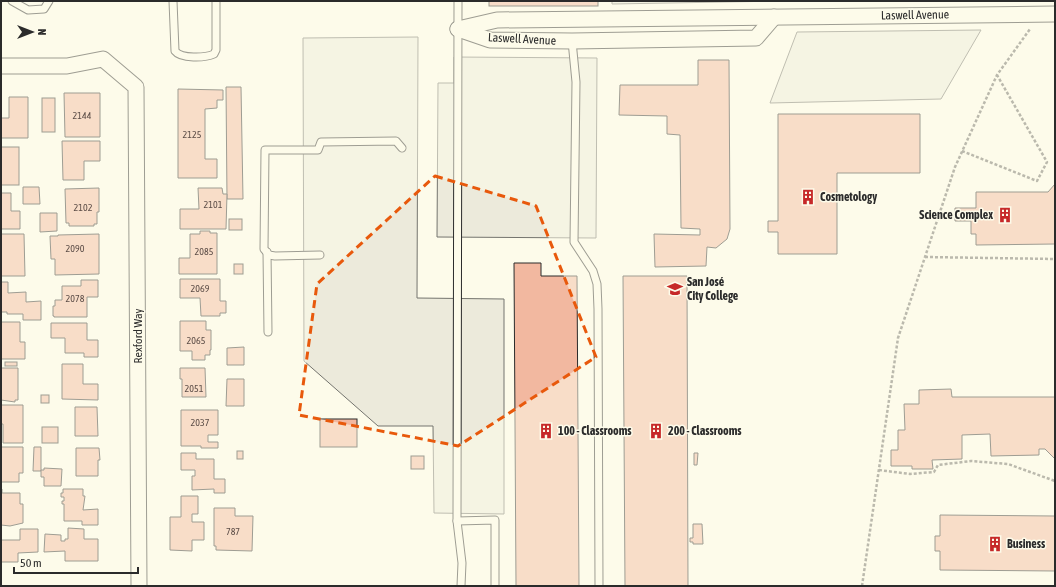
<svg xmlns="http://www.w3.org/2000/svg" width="1056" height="587" font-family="'Asap Condensed',sans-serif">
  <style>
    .parking { fill: #eceadb; stroke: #74746e }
    .building { fill: #f2b8a0; stroke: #2b2b2b }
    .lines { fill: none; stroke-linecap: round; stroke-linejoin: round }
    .service-casing { stroke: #2b2b2b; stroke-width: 9 }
    .minor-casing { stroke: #2b2b2b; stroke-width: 17 }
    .path { stroke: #6a6964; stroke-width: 2.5; stroke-dasharray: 3 2; stroke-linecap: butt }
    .service { stroke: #fdfbea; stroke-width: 7 }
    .minor { stroke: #fdfbea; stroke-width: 15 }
    .marked { fill: none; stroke: #e8590c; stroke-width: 3; stroke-dasharray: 8 5; stroke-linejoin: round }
    .labels { text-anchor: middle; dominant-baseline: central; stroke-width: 3; stroke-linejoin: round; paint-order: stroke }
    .number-label { font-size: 10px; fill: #5d4e48 }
    .street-label { font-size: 12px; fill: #2b2b2b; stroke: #fdfbea }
    .poi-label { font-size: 12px; font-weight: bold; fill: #2b2b2b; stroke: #fdfbea; text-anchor: start }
  </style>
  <rect width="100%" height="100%" fill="#fdfbea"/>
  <!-- parking -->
  <g class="parking">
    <polygon points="612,1 782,1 612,4"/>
    <polygon points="981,30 941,99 770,103 797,32"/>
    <polygon points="418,37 417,298 504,299 504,514 434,513 433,426 378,426 304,361 303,38"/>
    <polygon points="454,57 597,58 596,238 437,237 438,83 454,83"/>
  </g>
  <!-- building -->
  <g class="building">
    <rect x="489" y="1" width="109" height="5"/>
    <polygon points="698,60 729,60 730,229 727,239 716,248 707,247 706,266 655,267 654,234 700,235 700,229 681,228 680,135 667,134 667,116 619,115 620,85 698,85"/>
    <polygon points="226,87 241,87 243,199 227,199"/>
    <polygon points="178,89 223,90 223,100 217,100 217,108 205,109 205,159 217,159 217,178 178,178"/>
    <polygon points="64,93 100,93 100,137 65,137"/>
    <polygon points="9,97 28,97 28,138 1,138 1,118 9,118"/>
    <rect x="42" y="98" width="13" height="34"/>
    <polygon points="778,114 920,114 920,173 837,173 837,254 778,254 778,232 768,232 768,221 778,221"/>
    <polygon points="62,141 100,141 100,161 84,161 84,180 63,180"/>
    <rect x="1" y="147" width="18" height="38"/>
    <polygon points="1055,184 1055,244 976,245 976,234 971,234 971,221 955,221 955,208 976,208 976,192 1048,192"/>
    <polygon points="23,187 39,187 40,204 23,204"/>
    <polygon points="99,188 99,212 97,212 97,224 94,224 94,226 69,226 69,223 66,223 65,189"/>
    <polygon points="198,188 222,188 223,194 227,194 226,229 180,229 180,209 199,209"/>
    <polygon points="1,193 11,193 11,211 20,211 20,229 1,229"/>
    <polygon points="40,213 57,213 57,231 40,232"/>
    <rect x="229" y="219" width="13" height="11"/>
    <polygon points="200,231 210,231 210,233 217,233 217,274 179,274 179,258 190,258 190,234 200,234"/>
    <polygon points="1,234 24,234 25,276 1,276"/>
    <polygon points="99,234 99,274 55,275 55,259 51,259 50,236 58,236 58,235"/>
    <polygon points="514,263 541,263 541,276 577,276 579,586 516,586"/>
    <rect x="234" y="264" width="9" height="10"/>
    <polygon points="623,276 687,276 688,586 625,586"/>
    <polygon points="180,279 220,279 220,301 226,301 226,313 220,313 220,316 201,316 200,298 180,298"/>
    <polygon points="81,280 98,280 98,297 87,297 87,317 54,317 54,316 53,316 53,306 55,306 55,300 62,300 62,286 81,286"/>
    <polygon points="1,282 8,282 8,293 26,292 26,302 41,301 41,320 23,320 23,314 7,314 7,312 1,312"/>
    <polygon points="180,321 206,321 206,330 211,330 211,350 210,350 210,355 205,355 205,360 192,360 192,351 180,351"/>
    <polygon points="1,322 20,322 20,342 25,342 25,359 1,359"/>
    <polygon points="51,323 87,323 87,340 98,340 98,357 84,357 84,353 65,353 65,338 51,338"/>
    <polygon points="244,347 244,365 227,365 227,348"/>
    <rect x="5" y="362" width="12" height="4"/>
    <polygon points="62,364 83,364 83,384 98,384 98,400 62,399"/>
    <polygon points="1,368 18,368 18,400 15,400 15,402 1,400"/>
    <polygon points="180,368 205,368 206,397 182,397 182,379 180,379"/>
    <polygon points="227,379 244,379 244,406 226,406"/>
    <polygon points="951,389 952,397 1055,397 1055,459 1045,449 1039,449 1039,455 991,456 990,434 962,435 962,459 932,460 933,469 912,469 912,466 891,466 891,450 898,450 898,430 905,430 904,404 919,404 919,390"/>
    <rect x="41" y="395" width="8" height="8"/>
    <polygon points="1,405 23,405 23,443 3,443 3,424 1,424"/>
    <polygon points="75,407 97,407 98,436 75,436"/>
    <polygon points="181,410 218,410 218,435 208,435 208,442 218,442 218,448 201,448 201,446 181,446"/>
    <rect x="320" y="419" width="37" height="28"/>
    <rect x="42" y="427" width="16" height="16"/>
    <polygon points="1,447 23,447 23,473 19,473 19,482 1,482"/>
    <polygon points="34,447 41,447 41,471 33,471"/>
    <polygon points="76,448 99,448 100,460 98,460 98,476 76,476"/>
    <rect x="237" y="451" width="6" height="8"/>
    <polygon points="181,453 196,453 196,459 214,459 214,479 225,479 225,493 214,493 214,489 192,490 192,476 195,476 195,470 181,470"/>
    <polygon points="694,453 698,453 697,465 694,465"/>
    <rect x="411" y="456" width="13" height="13"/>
    <polygon points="44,468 62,469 61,486 44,486 44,477 41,477 41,470 44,470"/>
    <polygon points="1,489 2,489 2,493 20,493 20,504 23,504 23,523 10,526 1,525"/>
    <polygon points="63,489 83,489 83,496 85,496 83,510 98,509 98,525 82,525 82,521 64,521 64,504 62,504 62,501 64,501 64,497 61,497 61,493 63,493"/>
    <polygon points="181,496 198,496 198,514 192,514 192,522 204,522 204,540 192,540 192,551 170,550 170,517 181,517"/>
    <polygon points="214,508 235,508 235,516 253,516 252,551 216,550 216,546 214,546"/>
    <polygon points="940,515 1055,516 1055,571 940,570 940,551 935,551 935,536 940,536"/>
    <polygon points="693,524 702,524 703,544 693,544 693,542 690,542 690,538 693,538"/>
    <polygon points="68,528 84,529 84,539 98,539 98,561 65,561 65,551 44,552 45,534 61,535 61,541 65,541 65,539 68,539"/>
    <polygon points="20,529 38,529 38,552 18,553 18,562 1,562 1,536 1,540 20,540"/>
  </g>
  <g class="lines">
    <defs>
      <g id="service">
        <polyline points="12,1 28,10 44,9 49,1"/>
        <path d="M173 1 175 51C181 59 205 58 214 54L216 50V1"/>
        <polyline points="458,1 457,521 462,563 461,586"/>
        <polyline points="572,41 576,82 574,242 593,271 597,284 598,309 599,586"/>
        <polyline points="267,252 268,332"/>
        <polyline points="320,255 275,256 269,255 264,249 265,150 318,150 321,142 396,141 402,148"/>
        <polyline points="457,521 495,520 495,586"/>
      </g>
      <g id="minor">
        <polyline points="458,29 497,20 1055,14"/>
        <polyline points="458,29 490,40 572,41 756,38 774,17"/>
        <polyline points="1,66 67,66 103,59 136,87 139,586"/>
      </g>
    </defs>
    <!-- service casing -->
    <use href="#service" class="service-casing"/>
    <!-- minor casing -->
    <use href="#minor" class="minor-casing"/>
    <!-- path -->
    <g class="path">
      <polyline points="962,151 1037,181 1047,162 997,75"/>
      <polyline points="925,257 1055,259"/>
      <polyline points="879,470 910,474 934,472 938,465 971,461 1008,464 1055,481"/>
      <polyline points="862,586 898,338 955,167 997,75 1030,29"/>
    </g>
    <!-- service -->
    <use href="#service" class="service"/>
    <!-- minor -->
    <use href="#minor" class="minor"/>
  </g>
  <!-- marked area -->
  <path d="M0 0H1056V587H0ZM435 176 536 206 596 357 458 446 299 415 317 284Z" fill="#fdfbea" fill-opacity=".55" fill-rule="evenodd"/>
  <path class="marked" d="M435 176 536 206 596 357 458 446 299 415 317 284Z"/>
  <!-- icons -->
  <defs>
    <symbol id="building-bare" viewBox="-9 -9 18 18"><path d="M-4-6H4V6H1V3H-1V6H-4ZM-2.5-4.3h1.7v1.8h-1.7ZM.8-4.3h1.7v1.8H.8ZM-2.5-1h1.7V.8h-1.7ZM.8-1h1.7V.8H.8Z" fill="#c62828" stroke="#fdfbea" stroke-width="2.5" paint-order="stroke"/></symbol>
    <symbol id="university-bare" viewBox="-9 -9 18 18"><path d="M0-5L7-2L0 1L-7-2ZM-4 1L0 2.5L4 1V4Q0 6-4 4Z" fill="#c62828" stroke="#fdfbea" stroke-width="2.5" paint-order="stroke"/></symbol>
  </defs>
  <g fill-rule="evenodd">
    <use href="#building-bare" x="797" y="186" width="22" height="22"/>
    <use href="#building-bare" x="994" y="204" width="22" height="22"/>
    <use href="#university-bare" x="664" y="278" width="22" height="22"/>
    <use href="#building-bare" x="535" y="420" width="22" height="22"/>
    <use href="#building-bare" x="645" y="420" width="22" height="22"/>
    <use href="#building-bare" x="984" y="533" width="22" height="22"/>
  </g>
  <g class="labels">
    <!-- number labels -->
    <g class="number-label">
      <text x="82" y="115">2144</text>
      <text x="192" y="134">2125</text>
      <text x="213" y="204">2101</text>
      <text x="83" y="207">2102</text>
      <text x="75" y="248">2090</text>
      <text x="204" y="251">2085</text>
      <text x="200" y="288">2069</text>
      <text x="75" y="298">2078</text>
      <text x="196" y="340">2065</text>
      <text x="194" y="388">2051</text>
      <text x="200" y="422">2037</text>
      <text x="233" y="531">787</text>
    </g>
    <!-- street labels -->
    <g class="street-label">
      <text transform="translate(915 15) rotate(-1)">Laswell Avenue</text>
      <text transform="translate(522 39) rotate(3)">Laswell Avenue</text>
      <text transform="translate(138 336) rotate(-90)">Rexford Way</text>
    </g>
    <!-- poi labels -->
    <g class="poi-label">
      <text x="820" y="197">Cosmetology</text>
      <text x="993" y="215" text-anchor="end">Science Complex</text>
      <text x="687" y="282">San José<tspan x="687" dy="14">City College</tspan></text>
      <text x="558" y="431">100 - Classrooms</text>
      <text x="668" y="431">200 - Classrooms</text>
      <text x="1007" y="544">Business</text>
    </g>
  </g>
  <!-- border -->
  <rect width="1056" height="587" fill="none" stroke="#2b2b2b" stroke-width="4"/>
  <!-- north arrow -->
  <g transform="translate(32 32) rotate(90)" stroke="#fdfbea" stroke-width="3" paint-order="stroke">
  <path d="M0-3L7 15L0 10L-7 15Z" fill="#2b2b2b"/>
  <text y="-6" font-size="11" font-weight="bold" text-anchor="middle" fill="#2b2b2b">N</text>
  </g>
  <!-- scale -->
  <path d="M14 567v6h124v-6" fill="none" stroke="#2b2b2b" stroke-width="2"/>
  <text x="20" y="567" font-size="12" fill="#2b2b2b" stroke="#fdfbea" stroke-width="3" paint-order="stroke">50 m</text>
</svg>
